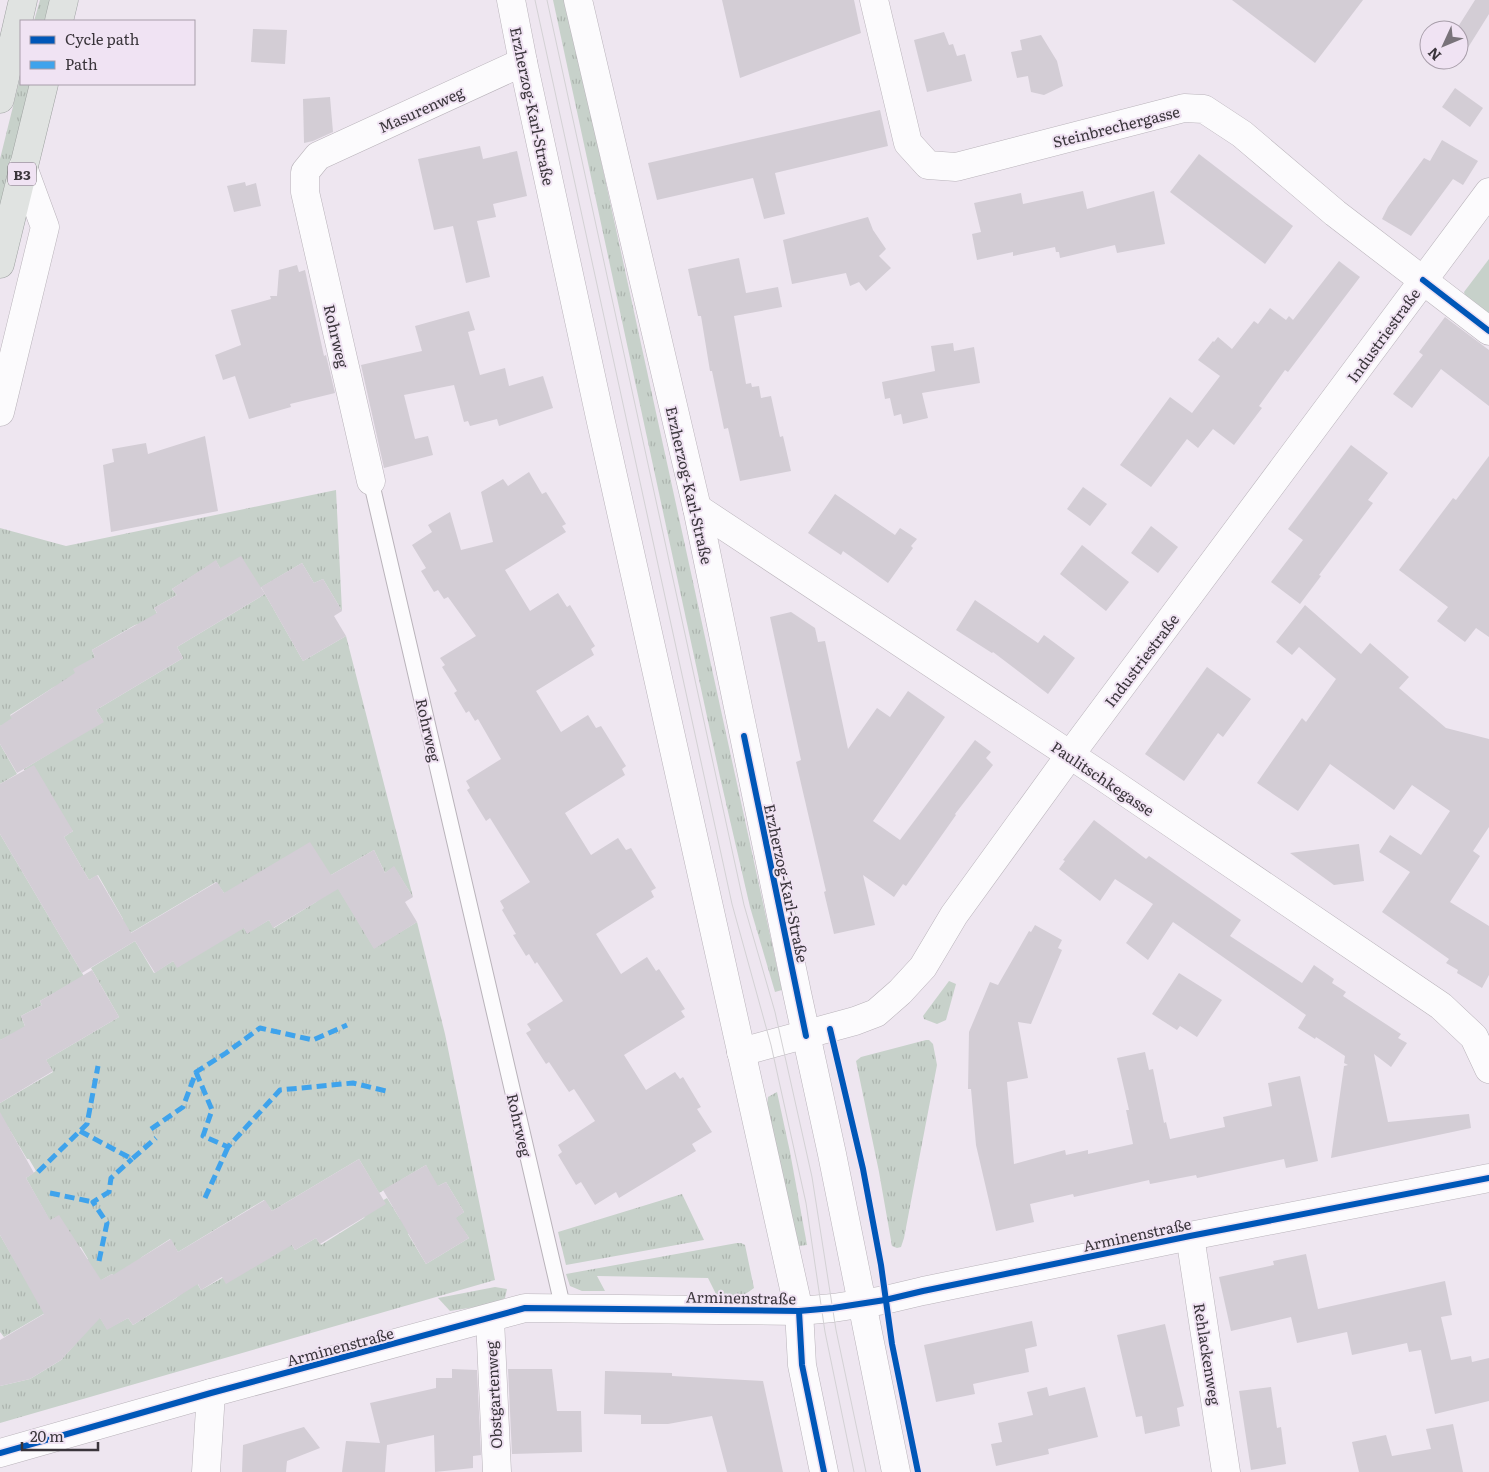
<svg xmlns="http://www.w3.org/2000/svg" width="1489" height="1472" font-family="Literata,serif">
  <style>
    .grass { fill: url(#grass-tufts) }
    .garden { fill: #c7d1ca }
    .building { fill: #d3cdd5 }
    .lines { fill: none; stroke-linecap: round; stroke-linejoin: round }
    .service-casing { stroke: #b9b3ba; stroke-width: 17 }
    .minor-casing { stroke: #b9b3ba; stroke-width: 29 }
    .tertiary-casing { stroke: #b9b3ba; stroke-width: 29 }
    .secondary-casing { stroke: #b9b3ba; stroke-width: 29 }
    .primary-casing { stroke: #9ea2a1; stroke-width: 29 }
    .service { stroke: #fcfbfd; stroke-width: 15 }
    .minor { stroke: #fcfbfd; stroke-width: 28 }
    .tertiary { stroke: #fcfbfd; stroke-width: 28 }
    .secondary { stroke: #fcfbfd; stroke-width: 28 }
    .primary { stroke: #e0e3e1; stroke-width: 28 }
    .tram { stroke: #d3d1d4; stroke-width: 1 }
    .quiet { stroke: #3fa3ec; stroke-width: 5; stroke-dasharray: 10 5; stroke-linecap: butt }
    .cycleway-casing { stroke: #f0e3f3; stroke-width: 9 }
    .cycleway { stroke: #0057b8; stroke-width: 6 }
    .labels { text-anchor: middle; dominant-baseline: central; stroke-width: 4; stroke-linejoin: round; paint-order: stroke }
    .shield { fill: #f0e3f3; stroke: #716972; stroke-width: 1 }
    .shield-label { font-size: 14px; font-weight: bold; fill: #3a353b }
    .street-label { font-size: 15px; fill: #3a353b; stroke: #f0e3f3 }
  </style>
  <defs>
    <pattern id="grass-tufts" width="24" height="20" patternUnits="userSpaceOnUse" patternTransform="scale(1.25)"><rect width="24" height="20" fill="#c7d1ca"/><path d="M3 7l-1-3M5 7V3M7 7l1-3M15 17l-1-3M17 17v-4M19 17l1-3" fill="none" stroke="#acb4ae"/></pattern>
  </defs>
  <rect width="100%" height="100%" fill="#eee6f0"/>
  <!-- grass -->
  <g class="grass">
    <polygon points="40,0 52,0 47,21 34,21"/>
    <polygon points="553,0 566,0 782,990 775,992 750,907 720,777"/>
    <polygon points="21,74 21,84 31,84 0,210 0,159"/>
    <polygon points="336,490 342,611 323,579 314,583 302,563 260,588 220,568 216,561 172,589 177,595 154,608 160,619 135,625 92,650 95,657 80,681 54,687 10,715 15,721 0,726 0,528 66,546"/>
    <polygon points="265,594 303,661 346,636 413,897 394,867 385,873 374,850 331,875 224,893 216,882 122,938 123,919 98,875 89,880 64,837 73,831 37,791 24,769 103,721 96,710 183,658 177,647"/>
    <polygon points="0,744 17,774 0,784"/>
    <polygon points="0,834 85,978 70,984 40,1001 42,1005 21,1016 26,1029 0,1040"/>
    <polygon points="335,883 374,948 417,922 445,1034 495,1280 0,1423 0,1386 30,1379 61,1360 78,1341 84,1291 107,1329 128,1318 133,1325 176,1298 196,1281 201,1290 289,1240 295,1250 316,1238 321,1245 364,1218 370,1208 387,1198 400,1219 409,1214 417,1229 408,1234 426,1264 469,1238 455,1218 464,1212 446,1182 436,1187 426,1165 379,1193 359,1159 272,1211 264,1200 178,1252 170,1239 142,1257 117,1281 112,1274 91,1286 78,1265 88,1259 81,1247 79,1247 50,1221 26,1178 36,1171 29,1159 27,1159 8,1127 0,1132 0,1103 53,1072 46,1060 119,1017 91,968 135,941 154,973 173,961 178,967 241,922 247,933 269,920 274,928 316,902"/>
    <polygon points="949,981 956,984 946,1020 937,1024 924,1019 923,1016"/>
    <polygon points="926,1040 929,1040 933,1044 937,1065 904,1238 901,1247 897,1248 892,1246 879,1172 856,1061 861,1057"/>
    <polygon points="777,1092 790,1152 807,1245 798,1246 767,1105 768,1097"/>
    <polygon points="682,1194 704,1240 566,1265 558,1232"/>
    <polygon points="0,1235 45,1313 4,1337 0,1332"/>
    <path d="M737 1243H741L745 1245 754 1288C742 1298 732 1298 717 1296L708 1278 597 1276 605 1291H582L570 1286 566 1274Z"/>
    <polygon points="495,1287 507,1289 505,1298 494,1304 450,1311 438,1298"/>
  </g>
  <!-- garden -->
  <polygon class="garden" points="1489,259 1489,317 1466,300 1464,292"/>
  <!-- building -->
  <g class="building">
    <polygon points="722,0 854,0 861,33 740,78"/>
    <polygon points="1232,0 1363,0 1315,63"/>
    <polygon points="1475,0 1489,0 1489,14 1459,62 1457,60 1459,60 1459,30 1456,30"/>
    <polygon points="253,29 287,30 285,64 251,62"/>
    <polygon points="944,32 949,45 953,44 957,56 965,54 972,81 927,92 914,40"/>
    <polygon points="1041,35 1057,61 1063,86 1044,95 1031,92 1028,76 1017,78 1011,52 1022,50 1020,40"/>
    <polygon points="1455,88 1483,108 1470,127 1442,107"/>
    <polygon points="330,97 333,132 313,141 304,143 303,99"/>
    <polygon points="880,110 888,146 775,173 785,214 764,219 753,178 657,200 648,163"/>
    <polygon points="1442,140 1478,161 1463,185 1453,179 1411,236 1382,219 1388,207 1424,158 1430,161"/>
    <polygon points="480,146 483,159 517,151 527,196 493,204 496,217 477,221 490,277 466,283 453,226 434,230 418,159"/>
    <polygon points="1199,154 1293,226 1265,264 1170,192"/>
    <polygon points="245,182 246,186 256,183 261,206 234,212 227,186"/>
    <polygon points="1083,191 1087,209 1154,191 1165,244 1117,253 1115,245 1060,258 1059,252 1056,252 1055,247 1013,256 1013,252 977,260 972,234 981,232 974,203 1021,193 1023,204"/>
    <polygon points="868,217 873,230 886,249 879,256 891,268 866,291 859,282 850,286 846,273 792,284 783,240"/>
    <polygon points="739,258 746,293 778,287 782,307 734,316 746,384 751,383 752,387 759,386 761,398 771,396 780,437 783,436 791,471 740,481 728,428 724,429 712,371 710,371 701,316 698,316 688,269"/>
    <polygon points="1339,261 1360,277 1288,372 1285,370 1259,406 1262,408 1234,445 1213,429 1198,448 1187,439 1151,487 1120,465 1170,397 1192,413 1220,376 1198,360 1213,341 1214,342 1218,337 1232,349 1254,321 1258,324 1270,308 1286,320 1289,316 1293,320"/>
    <polygon points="297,265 299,272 305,270 324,356 326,355 335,393 290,404 291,407 249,419 235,376 223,380 215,355 241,345 231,310 271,299 270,296 277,296 279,270"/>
    <polygon points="469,311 475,330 468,332 480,375 505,368 509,386 543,376 553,408 499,426 497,419 470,426 468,421 464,422 454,385 404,395 415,439 428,436 433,455 384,468 361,365 422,351 415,326"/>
    <polygon points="1445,317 1489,350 1489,406 1441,369 1412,408 1393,394 1423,355 1419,352"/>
    <polygon points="953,343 954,351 974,347 980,383 922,393 928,418 903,424 901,414 894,416 890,398 885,399 882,382 935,371 931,346"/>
    <polygon points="205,436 218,511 111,532 103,465 114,462 112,449 146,443 148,454"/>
    <polygon points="1351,445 1388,473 1368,500 1373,503 1319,575 1321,576 1300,604 1271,582 1303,540 1288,529"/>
    <polygon points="1489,456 1489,637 1476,628 1465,642 1437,621 1448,607 1399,570 1453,498 1456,500"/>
    <polygon points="529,472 542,494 546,492 566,524 562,526 566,532 505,570 530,611 558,593 567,607 570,605 595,646 591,649 594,655 536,691 561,732 588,715 596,728 601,726 626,766 622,769 625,775 565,813 591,855 618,838 626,850 631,848 656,888 651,891 654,897 596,934 621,974 647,957 656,971 659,969 685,1009 681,1011 685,1017 624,1055 646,1090 675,1072 680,1079 683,1077 701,1107 697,1109 712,1132 692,1144 696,1151 667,1169 619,1198 616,1192 595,1205 581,1182 576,1185 558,1155 562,1152 558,1145 595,1121 574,1089 569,1092 549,1062 546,1064 526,1033 531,1030 527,1024 563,1001 537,962 535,964 529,954 526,956 513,935 516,934 502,910 504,908 500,901 530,882 490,818 486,821 467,790 470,788 466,781 501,759 478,719 475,721 469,711 466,713 454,693 457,691 442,667 445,665 440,658 476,636 448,597 444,599 438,590 434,592 421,571 426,568 412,545 432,532 428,525 450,512 461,550 493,542 481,492 503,479 508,486"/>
    <polygon points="1083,487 1107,504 1090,526 1067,509"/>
    <polygon points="835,494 895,535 900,528 917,539 911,546 913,548 888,583 843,551 841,555 808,533"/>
    <polygon points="1151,526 1178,547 1158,573 1131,553"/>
    <polygon points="1082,545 1129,582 1106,611 1060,574"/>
    <polygon points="241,556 265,594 177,647 183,658 96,710 104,722 17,773 0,744 0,726 12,718 10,716 75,673 73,669 95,657 92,650 157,613 154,608 177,595 172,589 216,560 220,568"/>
    <polygon points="302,563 314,583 323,579 342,611 334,616 346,636 303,661 261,587"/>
    <polygon points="975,600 1038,643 1044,635 1075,658 1048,694 993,652 992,653 956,630"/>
    <polygon points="1305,605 1361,654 1370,643 1409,677 1399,688 1446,728 1489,739 1489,827 1473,851 1480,856 1450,902 1489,926 1489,975 1482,988 1457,973 1458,970 1446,963 1449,959 1382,912 1410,872 1379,852 1390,835 1421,855 1450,811 1412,785 1394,810 1330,764 1298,811 1257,783 1302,718 1306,722 1336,679 1299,647 1292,655 1276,642"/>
    <polygon points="791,612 815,628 818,642 825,641 848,749 877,708 890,717 908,691 945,717 873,821 900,840 975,740 991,752 986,758 993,765 955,814 956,815 906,886 903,884 894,897 863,875 875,925 834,934 824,892 826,891 796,762 801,760 770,617"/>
    <polygon points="1207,667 1251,699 1223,737 1218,733 1184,781 1145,754"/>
    <polygon points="34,765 73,831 64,837 89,880 97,875 131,933 217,882 224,893 310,842 331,875 374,850 385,873 394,866 413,897 405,902 417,922 374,949 338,889 273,928 269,920 247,934 244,928 177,968 173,961 155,973 135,941 82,973 0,834 0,784"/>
    <polygon points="1094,820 1146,859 1149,856 1241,920 1230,936 1302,983 1314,965 1334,979 1332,983 1346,992 1343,996 1401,1034 1398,1038 1407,1043 1391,1067 1374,1054 1388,1122 1469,1114 1471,1128 1331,1158 1344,1066 1348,1065 1344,1063 1345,1056 1316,1037 1315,1039 1298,1028 1306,1015 1173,922 1148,960 1126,943 1153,904 1115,879 1100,901 1059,869 1065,861 1063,860"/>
    <polygon points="1359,844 1364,881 1334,885 1290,853"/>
    <polygon points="1035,925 1062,940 1058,948 1062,950 1031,1024 1018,1022 1028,1078 1007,1082 1014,1164 1065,1150 1066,1155 1088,1150 1088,1154 1133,1144 1126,1110 1129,1110 1117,1058 1145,1052 1149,1070 1153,1069 1164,1123 1166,1122 1170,1139 1225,1127 1223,1117 1272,1106 1268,1083 1300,1076 1318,1161 1286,1168 1284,1159 1197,1178 1196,1175 1150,1184 1149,1180 1074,1197 1073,1194 1030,1204 1034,1222 996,1231 976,1145 971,1089 968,1089 969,1032 990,982 998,985 1029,931 1031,932"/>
    <polygon points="92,970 119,1017 46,1060 53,1071 0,1103 0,1040 25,1026 21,1016 42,1005 40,1001"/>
    <polygon points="1179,973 1222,1000 1197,1037 1180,1026 1177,1030 1152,1014"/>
    <polygon points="0,1112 34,1173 26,1178 50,1220 59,1215 101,1280 112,1274 113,1275 171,1239 178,1252 265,1200 272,1211 359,1159 386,1204 320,1244 316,1238 295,1250 292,1245 226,1284 222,1277 201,1290 198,1284 133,1325 128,1318 107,1330 100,1318 61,1360 30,1379 0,1386 0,1340 44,1314 0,1235"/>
    <polygon points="426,1165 438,1186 446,1182 464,1212 456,1218 469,1238 426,1264 383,1190"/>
    <polygon points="1306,1254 1318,1309 1445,1281 1452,1315 1441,1317 1451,1360 1471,1356 1472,1362 1489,1358 1489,1401 1435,1414 1421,1350 1409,1352 1407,1343 1352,1355 1347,1332 1297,1343 1291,1317 1231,1331 1219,1277 1274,1265 1273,1261"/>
    <polygon points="1032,1321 1037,1346 1025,1349 1029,1372 973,1384 975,1394 936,1402 924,1345"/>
    <polygon points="1165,1324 1184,1406 1177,1408 1180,1426 1145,1434 1142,1416 1136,1417 1117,1335"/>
    <polygon points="452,1369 477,1370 481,1455 473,1456 473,1468 435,1472 434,1435 387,1445 385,1472 342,1472 346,1441 380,1443 370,1403 436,1388 436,1378 452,1378"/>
    <polygon points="508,1369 552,1369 557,1411 581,1411 582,1452 512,1454"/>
    <polygon points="605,1371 672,1373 672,1376 763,1381 783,1472 727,1472 712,1416 668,1424 641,1424 641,1415 604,1414"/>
    <polygon points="1047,1387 1049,1396 1085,1387 1098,1437 1048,1449 1049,1454 996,1466 991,1444 1002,1442 998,1423 1033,1415 1027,1392"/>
    <polygon points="1271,1387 1277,1428 1281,1427 1286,1464 1251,1470 1239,1391"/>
    <polygon points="1453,1424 1463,1472 1359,1472 1352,1442 1386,1435 1392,1456 1431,1449 1426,1429"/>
    <polygon points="304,1427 320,1448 287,1461 286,1472 242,1472 243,1445"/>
  </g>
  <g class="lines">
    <defs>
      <polyline id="service" points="371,481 563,1308"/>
      <g id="minor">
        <polyline points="874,0 908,143 928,165 956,167 1184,108 1204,109 1242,134 1335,213 1489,331"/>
        <polyline points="0,412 45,227 23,167"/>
        <polyline points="371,481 305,192 305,172 318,156 523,62"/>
        <polyline points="697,508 1102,776 1441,1006 1474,1037 1489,1069"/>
        <polyline points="1190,1236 1226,1472"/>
        <polyline points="490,1319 497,1472"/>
        <polyline points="0,1453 211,1393 525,1308 799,1311 833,1308 885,1300 923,1291 1190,1236 1489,1178"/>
        <polyline points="206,1472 211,1393"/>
      </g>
      <polyline id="tertiary" points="741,1052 855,1021 876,1013 900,992 923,967 954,915 1070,755 1489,192"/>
      <g id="secondary">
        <polyline points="511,0 523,62 601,422 799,1311 802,1365 824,1472"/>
        <polyline points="578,0 697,508 797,993 832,1154 896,1472"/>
      </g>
      <g id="primary">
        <polyline points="59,21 64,0"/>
        <polyline points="0,99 23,0"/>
        <polyline points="0,264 44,84"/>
      </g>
    </defs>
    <!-- service casing -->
    <use href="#service" class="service-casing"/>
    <!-- minor casing -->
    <use href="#minor" class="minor-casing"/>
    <!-- tertiary casing -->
    <use href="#tertiary" class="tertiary-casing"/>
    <!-- secondary casing -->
    <use href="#secondary" class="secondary-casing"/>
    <!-- primary casing -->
    <use href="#primary" class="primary-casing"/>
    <!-- service -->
    <use href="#service" class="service"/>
    <!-- minor -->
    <use href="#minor" class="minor"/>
    <!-- tertiary -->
    <use href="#tertiary" class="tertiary"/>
    <!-- secondary -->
    <use href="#secondary" class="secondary"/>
    <!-- primary -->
    <use href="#primary" class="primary"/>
    <!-- tram -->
    <g class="tram">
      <polyline points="535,0 732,904 771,1045 806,1203 825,1332 854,1472"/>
      <polyline points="547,0 744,905 775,1012 812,1177 836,1330 866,1472"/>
    </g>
    <!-- quiet -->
    <g class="quiet">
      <polyline points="196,1072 212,1110 203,1136 228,1147 280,1090 353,1083 386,1091"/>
      <polyline points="151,1129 183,1107 196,1072 226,1053 260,1028 313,1040 347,1025"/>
      <polyline points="80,1131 132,1159 156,1138"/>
      <polyline points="38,1172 87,1124 98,1066"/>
      <polyline points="50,1193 93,1202"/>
      <polyline points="205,1198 228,1147"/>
      <polyline points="99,1261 107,1223 93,1202 109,1192 111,1178 132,1159"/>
    </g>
    <defs>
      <g id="cycleway">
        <polyline points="1423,280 1489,331"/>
        <polyline points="744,736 806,1036"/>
        <polyline points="830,1029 863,1169 881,1265 892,1344 918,1472"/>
        <polyline points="799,1311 802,1365 824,1472"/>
        <polyline points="0,1453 211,1393 525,1308 799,1311 833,1308 885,1300 923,1291 1190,1236 1489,1178"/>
      </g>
    </defs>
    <!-- cycleway casing -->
    <use href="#cycleway" class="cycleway-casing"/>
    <!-- cycleway -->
    <use href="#cycleway" class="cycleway"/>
  </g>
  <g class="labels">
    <!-- shield labels -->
    <rect class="shield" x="8" y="162.5" width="28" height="23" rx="4"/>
    <g class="shield-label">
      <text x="22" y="174">B3</text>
    </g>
    <!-- street labels -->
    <g class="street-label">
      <text transform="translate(533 106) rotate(78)">Erzherzog-Karl-Straße</text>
      <text transform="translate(421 109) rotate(-24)">Masurenweg</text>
      <text transform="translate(1116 126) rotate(-14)">Steinbrechergasse</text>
      <text transform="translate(1383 335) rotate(-54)">Industriestraße</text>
      <text transform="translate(337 336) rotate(77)">Rohrweg</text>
      <text transform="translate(690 485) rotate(77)">Erzherzog-Karl-Straße</text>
      <text transform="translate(1141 660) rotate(-53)">Industriestraße</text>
      <text transform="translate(429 730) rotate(77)">Rohrweg</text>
      <text transform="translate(1103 778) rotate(34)">Paulitschkegasse</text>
      <text transform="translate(787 883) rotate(78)">Erzherzog-Karl-Straße</text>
      <text transform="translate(520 1125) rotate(77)">Rohrweg</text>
      <text transform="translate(1137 1234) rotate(-12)">Arminenstraße</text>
      <text transform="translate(741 1297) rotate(1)">Arminenstraße</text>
      <text transform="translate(340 1346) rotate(-15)">Arminenstraße</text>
      <text transform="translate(1208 1354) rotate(81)">Rehlackenweg</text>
      <text transform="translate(493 1395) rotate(-93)">Obstgartenweg</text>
    </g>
  </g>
  <!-- legend -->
  <rect x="20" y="20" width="175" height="65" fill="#f0e3f3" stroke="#a79da9"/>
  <rect x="30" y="36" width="25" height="8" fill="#0057b8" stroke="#a79da9"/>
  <text x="65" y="45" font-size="15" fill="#3a353b">Cycle path</text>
  <rect x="30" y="61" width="25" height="8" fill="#3fa3ec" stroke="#a79da9"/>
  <text x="65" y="70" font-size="15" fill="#3a353b">Path</text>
  <!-- north arrow -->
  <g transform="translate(1444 45) rotate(226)"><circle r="24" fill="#f0e3f3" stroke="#a79da9"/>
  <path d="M0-4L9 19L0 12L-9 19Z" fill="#79737a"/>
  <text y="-8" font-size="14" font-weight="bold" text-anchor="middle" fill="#3a353b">N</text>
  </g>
  <!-- scale -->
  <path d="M22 1442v8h76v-8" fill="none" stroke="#3a353b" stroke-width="2.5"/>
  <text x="30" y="1442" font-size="15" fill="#3a353b" stroke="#f0e3f3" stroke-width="4" paint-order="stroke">20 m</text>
</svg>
